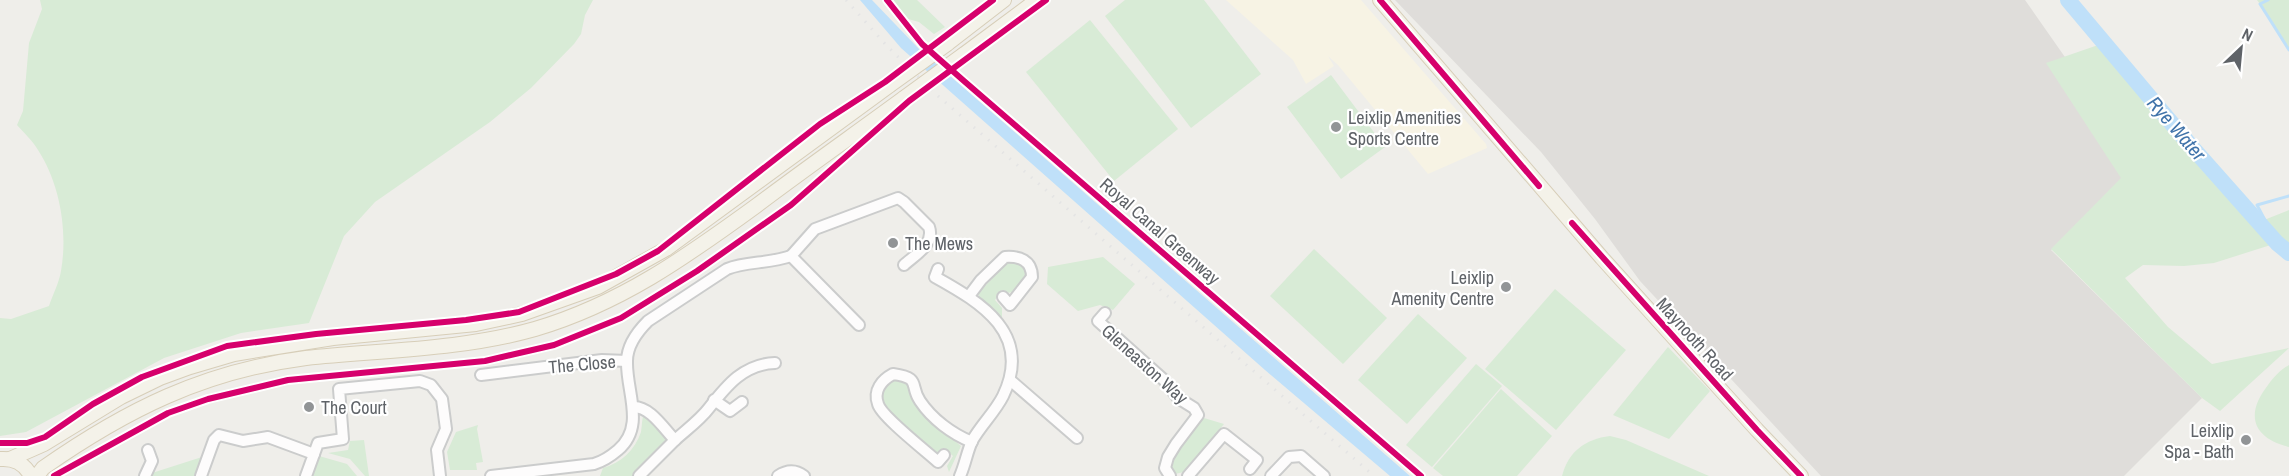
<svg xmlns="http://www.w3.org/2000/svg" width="2289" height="476" font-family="'Archivo Narrow',sans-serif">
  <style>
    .commercial { fill: #f7f3e4 }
    .industrial { fill: #dfddda }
    .green { fill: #d8ebd6 }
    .water { fill: #bfe0f9 }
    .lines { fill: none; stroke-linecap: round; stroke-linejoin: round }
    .stream { stroke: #bfe0f9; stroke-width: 3 }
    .river { stroke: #bfe0f9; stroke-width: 16 }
    .minor-casing { stroke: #cbcccc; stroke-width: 14 }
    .major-casing { stroke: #d7ceb8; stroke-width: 16 }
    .minor { stroke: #fdfcfc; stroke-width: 10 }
    .major { stroke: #f4f2e9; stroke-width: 14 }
    .rail { stroke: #e4e4e4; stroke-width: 3; stroke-dasharray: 1.5 8; stroke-linecap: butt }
    .major-bridge-casing { stroke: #d7ceb8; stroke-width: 16; stroke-linecap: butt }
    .major-bridge { stroke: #f4f2e9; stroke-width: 14 }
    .cycleway-casing { stroke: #fff; stroke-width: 10 }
    .cycleway { stroke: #d6006c; stroke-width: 6 }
    .poi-dot { fill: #919496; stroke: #fff; stroke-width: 2 }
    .labels { text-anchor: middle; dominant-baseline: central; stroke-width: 4.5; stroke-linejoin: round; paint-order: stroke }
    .poi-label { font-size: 18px; fill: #5f6368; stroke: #fff; text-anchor: start }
    .street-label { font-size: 18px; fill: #5f6368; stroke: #fff }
    .water-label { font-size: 20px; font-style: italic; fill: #4174aa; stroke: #fff }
  </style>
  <rect width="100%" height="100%" fill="#efeeea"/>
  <!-- commercial -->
  <polygon class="commercial" points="1226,0 1361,0 1486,144 1487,148 1428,174 1338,65 1328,56 1334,66 1306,84 1293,60"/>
  <!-- industrial -->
  <polygon class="industrial" points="1395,0 2025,0 2158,190 2051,250 2202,398 2124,476 1821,476 1640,281 1595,219 1541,152"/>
  <!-- green -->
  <g class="green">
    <path d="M40 0H593L585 15 581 34 574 44 531 88 490 122 375 202 344 236 309 323 241 333 164 358 26 432 0 436V318L11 319 49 306C53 294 59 283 61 271 68 231 60 184 38 150 33 141 24 133 17 125L23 111 29 43 42 9Z"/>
    <polygon points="893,0 917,0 945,27 934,34 919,22 908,19"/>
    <polygon points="1125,0 1204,0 1261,74 1191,128 1105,16"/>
    <polygon points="2257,0 2289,0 2289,50 2260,4"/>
    <polygon points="1090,20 1178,129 1114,181 1026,72"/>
    <polygon points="2104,43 2259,222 2289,210 2289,253 2277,243 2214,263 2184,266 2143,265 2125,278 2168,327 2212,364 2289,348 2220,411 2202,398 2051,249 2121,178 2046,63"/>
    <polygon points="1331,75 1385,147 1341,179 1287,107"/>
    <polygon points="1314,249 1387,318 1343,364 1270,296"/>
    <polygon points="1103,257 1135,284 1113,310 1100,305 1078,311 1047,284 1048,267"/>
    <path d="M1009 261C1018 262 1024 265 1027 274L1014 292 1007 293 1002 290 995 300 1002 308V322L979 297V292Z"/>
    <polygon points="1555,289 1626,350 1556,430 1485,369"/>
    <polygon points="1418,314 1467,358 1407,424 1358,380"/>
    <polygon points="1668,347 1710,391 1669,439 1613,415"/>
    <polygon points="1476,364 1502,386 1432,467 1406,445"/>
    <path d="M2289 365V447C2252 438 2245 414 2268 385 2274 377 2280 370 2289 365Z"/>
    <path d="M897 379C913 383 912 394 920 407 927 420 949 435 961 446L949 472 947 466 953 456 944 448 940 452H933C922 442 880 410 881 395 882 386 890 383 897 379Z"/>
    <polygon points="1501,389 1552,436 1517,476 1443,476 1433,468"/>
    <path d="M644 412 667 437 668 441 635 476H600L603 468C621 463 635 450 641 432 642 425 642 418 644 412Z"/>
    <polygon points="1204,418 1224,424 1184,472 1175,474 1168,467 1179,445"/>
    <polygon points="478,425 477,429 483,462 476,463 477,470 450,470 447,452 456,432"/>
    <path d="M1610 436 1626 440 1709 476H1562C1568 452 1585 439 1610 436Z"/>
    <polygon points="364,440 369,476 365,476 350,459 328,453 348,450 350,441"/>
    <polygon points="319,456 347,464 357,476 313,476"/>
    <polygon points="202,457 194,476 151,476 152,473"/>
  </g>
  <!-- water -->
  <polygon class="water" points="860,0 872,0 919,49 1410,476 1390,476 1265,370 901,48"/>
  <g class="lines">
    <!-- stream -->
    <g class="stream">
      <polyline points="2268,0 2260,4 2289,50"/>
      <polyline points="2277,243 2257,205 2289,196"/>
    </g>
    <!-- river -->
    <polyline class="river" points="2068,0 2190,145 2277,243 2289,253"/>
    <defs>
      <g id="minor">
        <path d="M938 269 935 277C982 303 1033 334 1003 396 995 412 981 425 972 441 967 452 965 465 960 476"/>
        <path d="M969 296 981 280 1005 257C1019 256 1032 260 1032 277L1010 305 1003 297"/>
        <polyline points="1105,313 1098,321 1164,380 1178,398 1194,408 1198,415 1176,444 1168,457 1165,468 1170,476"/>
        <path d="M859 325 791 256 815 229 898 198 904 202 929 227C935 244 915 255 904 265"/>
        <polyline points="481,375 602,360 627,361"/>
        <polyline points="1010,380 1077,438"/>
        <polyline points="714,400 730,411 742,402"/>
        <path d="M633 407C650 406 664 429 675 440L639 476"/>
        <path d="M675 440C686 430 700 420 709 408 727 385 744 364 775 363"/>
        <polyline points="314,454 318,443 343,439 339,389 420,381 431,385 442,399 446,429 437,450 440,476"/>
        <path d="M944 455 938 462C926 451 881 416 878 404 873 390 882 380 893 374 922 378 909 385 920 401 932 419 952 434 972 442"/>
        <polyline points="145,476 152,461 148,450"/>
        <polyline points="201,476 214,440 219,435 243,441 268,437 314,454 306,476"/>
        <path d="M491 476 594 464C604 461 611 456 618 450 646 426 626 392 627 361 627 345 637 332 648 321L727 269C746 261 768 264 791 256"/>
        <path d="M778 476C787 470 796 470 804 476"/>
        <polyline points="1188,476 1224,434 1257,460 1250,469"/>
        <polyline points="1271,476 1289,457 1301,456 1324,476"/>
      </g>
      <g id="major">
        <polyline points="1380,0 1602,258 1757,430 1801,476"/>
        <polyline points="947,44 1004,0"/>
        <polyline points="963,55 1037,0"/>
        <path d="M0 459C14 458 24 463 31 476"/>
        <polyline points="10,459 44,444 121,397 160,378 190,367 234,354 333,338 476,324 522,314 598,287 666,249 890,85"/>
        <path d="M37 476 43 468C126 410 204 371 306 358 382 350 461 350 535 329 620 304 686 257 756 206 805 169 855 134 904 98"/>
      </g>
    </defs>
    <!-- minor casing -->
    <use href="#minor" class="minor-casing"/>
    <!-- major casing -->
    <use href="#major" class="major-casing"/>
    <!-- minor -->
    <use href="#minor" class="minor"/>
    <!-- major -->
    <use href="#major" class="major"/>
    <!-- rail -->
    <polyline class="rail" points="846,0 886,45 938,96 1374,476"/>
    <defs>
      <g id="major-bridge">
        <polyline points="890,85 947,44"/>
        <polyline points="904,98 963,55"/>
      </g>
    </defs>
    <!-- major-bridge casing -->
    <use href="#major-bridge" class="major-bridge-casing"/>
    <!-- major-bridge -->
    <use href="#major-bridge" class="major-bridge"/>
    <defs>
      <g id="cycleway">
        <polyline points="887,0 922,44 964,81 1421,476"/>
        <polyline points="1380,0 1539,186"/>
        <polyline points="1572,223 1757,430 1801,476"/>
        <polyline points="0,443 27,443 45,437 93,404 142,377 227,346 316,334 466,320 519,312 616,274 658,251 820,124 885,82 993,0"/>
        <polyline points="54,476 168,413 208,399 288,380 485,361 554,345 621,318 697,271 791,205 909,101 1046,0"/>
      </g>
    </defs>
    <!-- cycleway casing -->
    <use href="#cycleway" class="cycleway-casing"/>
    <!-- cycleway -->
    <use href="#cycleway" class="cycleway"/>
  </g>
  <!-- markers -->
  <g class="poi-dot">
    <circle cx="1336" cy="127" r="6"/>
    <circle cx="893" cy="243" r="6"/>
    <circle cx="1506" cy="287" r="6"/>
    <circle cx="309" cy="407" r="6"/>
    <circle cx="2246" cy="440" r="6"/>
  </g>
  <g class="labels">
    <!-- poi labels -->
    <g class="poi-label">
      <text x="1348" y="117">Leixlip Amenities<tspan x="1348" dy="21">Sports Centre</tspan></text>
      <text x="905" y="243">The Mews</text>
      <text x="1494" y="277" text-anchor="end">Leixlip<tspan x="1494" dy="21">Amenity Centre</tspan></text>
      <text x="321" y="407">The Court</text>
      <text x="2234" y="430" text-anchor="end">Leixlip<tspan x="2234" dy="21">Spa - Bath</tspan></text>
    </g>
    <!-- street labels -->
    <g class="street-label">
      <text transform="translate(1160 231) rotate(41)">Royal Canal Greenway</text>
      <text transform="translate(1695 339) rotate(48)">Maynooth Road</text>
      <text transform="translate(582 364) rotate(-5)">The Close</text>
      <text transform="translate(1145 364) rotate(42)">Gleneaston Way</text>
    </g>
    <!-- water labels -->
    <g class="water-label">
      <text transform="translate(2177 128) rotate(49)">Rye Water</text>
    </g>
  </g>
  <!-- north arrow -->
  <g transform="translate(2241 48) rotate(26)" stroke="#ffffff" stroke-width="4.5" paint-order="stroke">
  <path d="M0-4.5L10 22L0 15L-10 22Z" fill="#5f6368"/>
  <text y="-9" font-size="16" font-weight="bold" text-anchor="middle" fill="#5f6368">N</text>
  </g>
</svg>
